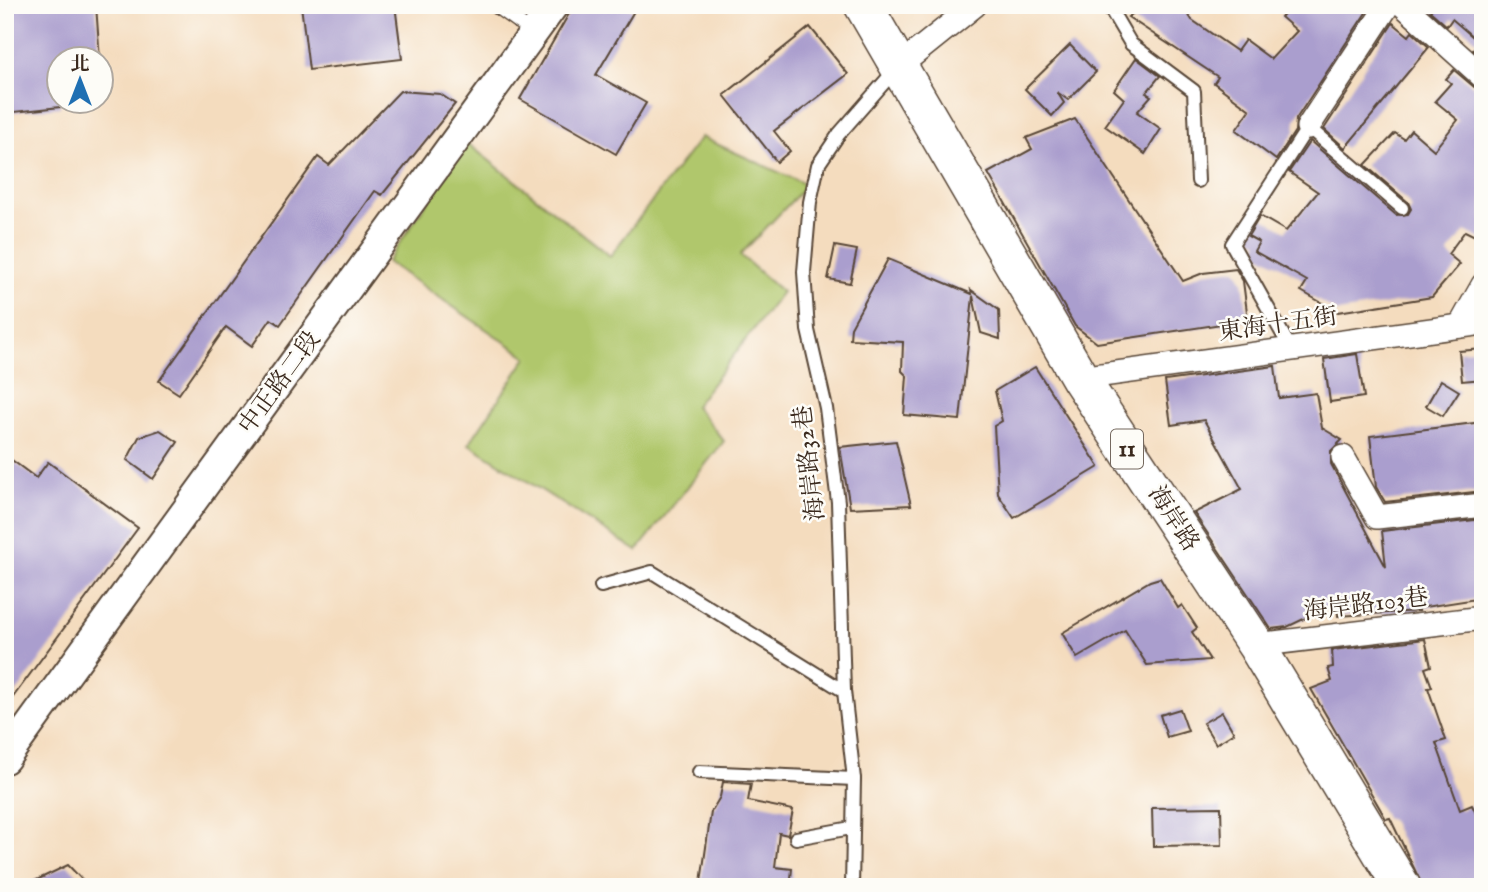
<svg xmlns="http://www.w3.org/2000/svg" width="1488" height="892" font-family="'IM FELL English','Noto Serif TC',serif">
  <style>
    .green { fill: #b0c76c; stroke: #767845; stroke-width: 2 }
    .building { fill: #aa9ece }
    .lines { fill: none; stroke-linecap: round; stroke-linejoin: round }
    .service-casing { stroke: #574536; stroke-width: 16 }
    .minor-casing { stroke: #574536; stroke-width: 26 }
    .tertiary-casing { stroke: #574536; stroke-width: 32 }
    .primary-casing { stroke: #574536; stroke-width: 40 }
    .service { stroke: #fff; stroke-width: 12 }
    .minor { stroke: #fff; stroke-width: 23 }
    .tertiary { stroke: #fff; stroke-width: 28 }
    .primary { stroke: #fff; stroke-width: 37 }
    .labels { text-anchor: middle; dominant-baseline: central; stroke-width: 5; stroke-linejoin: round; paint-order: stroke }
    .shield { fill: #fdfcf7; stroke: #75695f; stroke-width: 2 }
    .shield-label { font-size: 23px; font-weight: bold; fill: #3b2a1e }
    .street-label { font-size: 24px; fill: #3b2a1e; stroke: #fdfcf7 }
  </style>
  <rect width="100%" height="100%" fill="#fdfcf7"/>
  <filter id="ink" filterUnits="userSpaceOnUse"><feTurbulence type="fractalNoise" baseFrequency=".0143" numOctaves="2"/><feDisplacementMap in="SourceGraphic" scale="14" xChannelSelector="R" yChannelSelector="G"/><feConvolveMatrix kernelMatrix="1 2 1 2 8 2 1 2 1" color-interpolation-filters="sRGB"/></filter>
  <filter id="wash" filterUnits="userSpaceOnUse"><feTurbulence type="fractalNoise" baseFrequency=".00686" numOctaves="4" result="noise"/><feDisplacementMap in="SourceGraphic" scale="28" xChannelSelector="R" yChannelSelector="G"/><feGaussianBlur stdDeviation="1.57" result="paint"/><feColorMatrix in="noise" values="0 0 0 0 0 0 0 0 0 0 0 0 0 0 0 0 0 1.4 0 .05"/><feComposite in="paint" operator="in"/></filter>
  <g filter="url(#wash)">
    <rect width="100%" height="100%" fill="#f4dcbe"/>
    <!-- green -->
    <polygon class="green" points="701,137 807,185 740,255 782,292 695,406 724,441 637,551 469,444 527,357 387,262 467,143 610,256"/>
    <g id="blocks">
      <!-- building -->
      <g class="building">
        <polygon points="5,5 96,5 100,60 60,60 60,107 5,113"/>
        <polygon points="301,5 395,5 402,59 309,70"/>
        <polygon points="574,5 624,5 634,11 596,75 646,103 616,154 520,99"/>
        <polygon points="1146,5 1182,5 1192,20 1237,51 1245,40 1271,59 1297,31 1281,17 1292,5 1371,5 1296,119 1295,131 1276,160 1236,130 1250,110 1214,83 1218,77 1128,17"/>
        <polygon points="1435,5 1483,5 1483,58 1473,50 1480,43 1452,19 1447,26 1430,11"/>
        <polygon points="1393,23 1409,36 1412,32 1429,47 1345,148 1324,129"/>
        <polygon points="810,27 848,74 774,131 790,151 777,162 724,95"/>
        <polygon points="1070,45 1096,72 1068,100 1057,92 1064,103 1052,116 1025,89"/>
        <polygon points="1136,58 1160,76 1146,93 1151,96 1137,112 1161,129 1145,154 1105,126 1124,99 1114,90"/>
        <polygon points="1454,70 1474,87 1483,91 1483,240 1465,231 1448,254 1460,264 1432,297 1338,312 1301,291 1307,281 1254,251 1259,242 1248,236 1260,216 1286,231 1318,192 1289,172 1310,141 1396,215 1408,214 1411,209 1408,202 1365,165 1395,133 1404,139 1411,130 1434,150 1458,120 1435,101 1451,83 1446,79"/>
        <polygon points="400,91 440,94 455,104 382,195 375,191 280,325 271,319 252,346 226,327 179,394 159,381 318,157 329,165"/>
        <polygon points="1075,119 1183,281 1203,273 1236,269 1243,281 1248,320 1097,343 1075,326 988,173 1032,149 1026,138"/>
        <polygon points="835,246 857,250 850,283 828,279"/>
        <polygon points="888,259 972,294 971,290 999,310 1000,339 981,333 973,296 960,420 904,415 907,376 902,371 903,342 850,339 851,327"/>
        <polygon points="1483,349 1483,379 1462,381 1459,351"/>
        <polygon points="1357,354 1364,397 1330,402 1324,359"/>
        <polygon points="1275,366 1279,398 1316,393 1322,428 1342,440 1331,451 1331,464 1386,567 1382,531 1483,519 1483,598 1418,608 1419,611 1338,616 1337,603 1287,627 1271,629 1194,513 1242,489 1204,420 1171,425 1165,381"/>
        <polygon points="1035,367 1099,467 1014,518 998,494 994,426 1002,421 995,391"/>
        <polygon points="1441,380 1459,391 1443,416 1426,406"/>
        <polygon points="1483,422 1483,491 1385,502 1376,487 1370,436"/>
        <polygon points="160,430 178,442 153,479 127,460 139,437"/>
        <polygon points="896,441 911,505 850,508 840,447"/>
        <polygon points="5,455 36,478 48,462 138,528 5,708"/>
        <polygon points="1160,578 1178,608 1182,605 1197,628 1192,632 1210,660 1147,665 1125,630 1077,658 1062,633 1150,581"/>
        <polygon points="1425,639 1431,666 1425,668 1432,687 1428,688 1446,740 1436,743 1460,810 1472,805 1483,828 1483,887 1423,887 1390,818 1386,819 1311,689 1332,681 1328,668 1333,667 1332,650"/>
        <polygon points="1180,709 1188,731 1167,737 1160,715"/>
        <polygon points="1222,712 1234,733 1216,744 1203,723"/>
        <polygon points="723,782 751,784 748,801 793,810 788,835 779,833 775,867 792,869 790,887 711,887 711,883 701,882 711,812 720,797"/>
        <polygon points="1221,807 1222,845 1153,846 1152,808"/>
        <polygon points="68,865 89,887 22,887"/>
      </g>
    </g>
  </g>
  <g filter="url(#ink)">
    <use href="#blocks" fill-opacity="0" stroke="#574536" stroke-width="2"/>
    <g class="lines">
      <defs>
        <g id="service">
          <polyline points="494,5 535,34"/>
          <polyline points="1108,5 1131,44 1194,91 1198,181"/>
          <polyline points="1291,349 1232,244 1308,127 1402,208"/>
          <polyline points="601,586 652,572 844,691"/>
          <polyline points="699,772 854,779"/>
          <polyline points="796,838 851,828"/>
          <polyline points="852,887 854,779 844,691 838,502 826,408 808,330 804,272 810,202 818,165 839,134 896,69"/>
        </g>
        <g id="minor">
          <polyline points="1403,5 1483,77"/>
          <polyline points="899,66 975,5"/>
          <polyline points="1308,127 1388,5"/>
          <polyline points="1460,326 1483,285"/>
          <polyline points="1080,378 1483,323"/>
          <polyline points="1343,457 1377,517 1483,505"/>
          <polyline points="1256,645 1483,618"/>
        </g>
        <polyline id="tertiary" points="5,759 554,5"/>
        <polyline id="primary" points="863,5 1080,378 1256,645 1402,887"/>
      </defs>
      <!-- service casing -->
      <use href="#service" class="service-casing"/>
      <!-- minor casing -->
      <use href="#minor" class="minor-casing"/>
      <!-- tertiary casing -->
      <use href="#tertiary" class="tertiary-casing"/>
      <!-- primary casing -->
      <use href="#primary" class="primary-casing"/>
      <!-- service -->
      <use href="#service" class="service"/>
      <!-- minor -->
      <use href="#minor" class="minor"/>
      <!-- tertiary -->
      <use href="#tertiary" class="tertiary"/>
      <!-- primary -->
      <use href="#primary" class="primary"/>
    </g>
  </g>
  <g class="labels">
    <!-- shield labels -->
    <rect class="shield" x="1111" y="429.5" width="32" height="39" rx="5"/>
    <g class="shield-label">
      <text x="1127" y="449">11</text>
    </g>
    <!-- street labels -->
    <g class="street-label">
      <text transform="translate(1278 325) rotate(-8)">東海十五街</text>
      <text transform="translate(280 383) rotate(-54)">中正路二段</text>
      <text transform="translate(810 463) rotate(-97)">海岸路32巷</text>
      <text transform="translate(1173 519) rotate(57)">海岸路</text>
      <text transform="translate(1366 605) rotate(-7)">海岸路103巷</text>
    </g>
  </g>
  <!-- margin -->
  <rect width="1488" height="892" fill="none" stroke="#fdfcf7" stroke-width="28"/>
  <!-- north arrow -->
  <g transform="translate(80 80)"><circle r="33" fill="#fdfcf7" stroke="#afa8a0" stroke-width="2"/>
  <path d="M0-5L12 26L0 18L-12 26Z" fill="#1f6fb2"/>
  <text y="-10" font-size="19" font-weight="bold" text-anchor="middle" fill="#3b2a1e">北</text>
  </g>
</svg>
